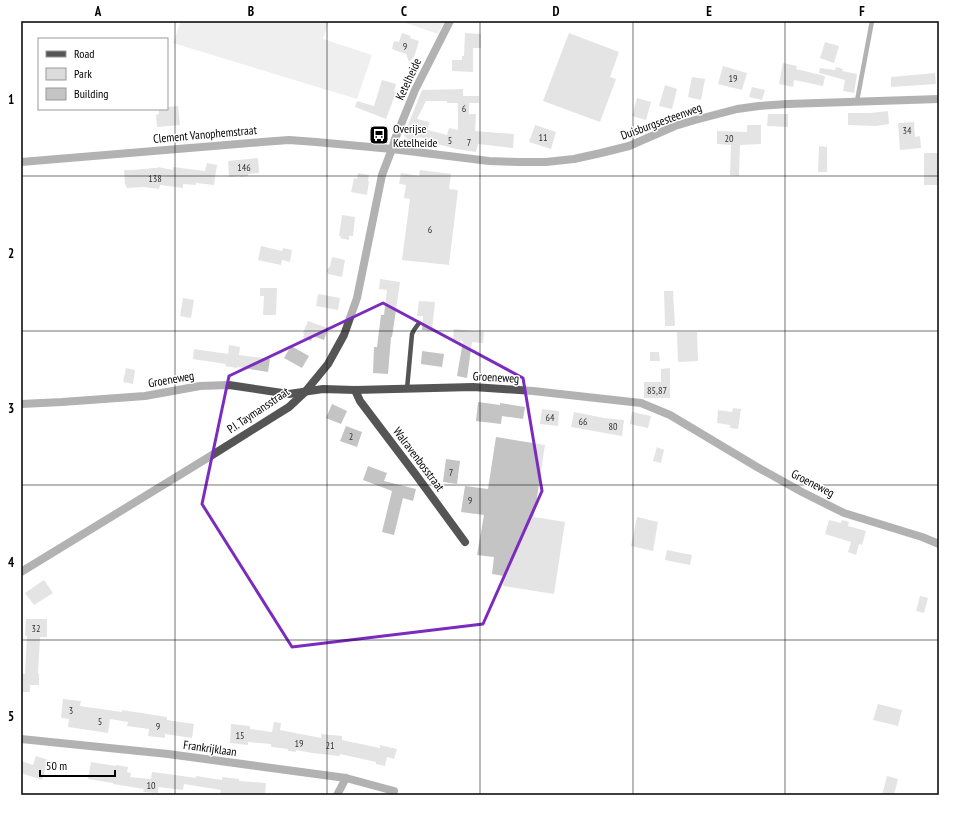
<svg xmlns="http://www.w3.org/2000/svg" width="960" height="816" font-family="'PT Sans Narrow',sans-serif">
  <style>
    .green { fill: #dcdcdc }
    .building { fill: #c4c4c4; fill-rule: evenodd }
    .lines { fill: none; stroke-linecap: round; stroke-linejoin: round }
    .service { stroke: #555; stroke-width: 4.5 }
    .minor { stroke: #555; stroke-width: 8 }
    .tertiary { stroke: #555; stroke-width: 8 }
    .marked { fill: none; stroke: #7b2cbf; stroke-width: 3; stroke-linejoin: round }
    .grid { fill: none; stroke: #000; stroke-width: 1; stroke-opacity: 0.55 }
    .labels { text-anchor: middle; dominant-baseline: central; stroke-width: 3; stroke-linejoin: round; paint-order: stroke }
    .number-label { font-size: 10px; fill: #313131 }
    .street-label { font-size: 12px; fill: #000; stroke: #fff }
    .poi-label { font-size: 12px; fill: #000; stroke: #fff; text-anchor: start }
    .neatline { fill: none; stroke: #000; stroke-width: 1.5 }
    .grid-label { font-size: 13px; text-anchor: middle; font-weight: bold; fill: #000 }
  </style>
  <rect width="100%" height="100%" fill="#fff"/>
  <!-- green -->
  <g class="green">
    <polygon points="181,21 329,21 323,39 372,55 357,99 173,43"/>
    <polygon points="400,21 445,21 438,34"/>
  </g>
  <!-- building -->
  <g class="building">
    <polygon points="402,33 411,36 410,38 419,41 414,57 409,62 406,54 392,49 394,41 399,42"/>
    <polygon points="465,33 481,34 481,48 473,48 473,72 452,71 452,60 462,60 462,56 464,56"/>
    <polygon points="569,33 619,52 610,77 616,79 600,122 543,101"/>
    <polygon points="825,42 839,46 834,63 820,58"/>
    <polygon points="783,63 797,66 796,69 825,76 823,86 794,80 793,87 779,84"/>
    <polygon points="723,66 747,73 742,90 718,84"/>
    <polygon points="836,67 843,69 842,71 857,74 854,93 843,91 845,80 819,73 820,68 835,70"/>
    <polygon points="935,73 936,84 891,87 891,77"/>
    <polygon points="692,77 705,79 701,100 688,97"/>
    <polygon points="382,80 396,84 394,92 396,92 386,119 355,107 357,101 374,106"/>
    <polygon points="665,85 677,89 672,109 659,106"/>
    <polygon points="752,87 765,90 762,100 749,97"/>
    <path d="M463 89V96H479V103H469V114H476L475 131 514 134 513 148 478 144 476 152 456 149 437 144 438 141 418 137 417 143H410L404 135 422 90ZM426 101H447V103H458V130L449 128 447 135 428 130 429 122 417 119Z"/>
    <polygon points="637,98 651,102 646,120 632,116"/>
    <polygon points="178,106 180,125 157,127 156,115 159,114 159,109 167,109 167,107"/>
    <polygon points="888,111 889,124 876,126 848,125 848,113 870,113"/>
    <polygon points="768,114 788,114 788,127 767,126"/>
    <polygon points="914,122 915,137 920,136 921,148 900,150 898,123"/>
    <polygon points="535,125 556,132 551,149 529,142"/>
    <polygon points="747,125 761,125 761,144 740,145 739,176 730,175 731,145 717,144 717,131 747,132"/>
    <polygon points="819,146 827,147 827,172 818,172"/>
    <rect x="924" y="153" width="15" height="32"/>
    <polygon points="258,158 259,173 248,174 248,176 240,177 240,176 229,177 228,161"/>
    <polygon points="207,163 217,165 214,185 196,183 196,185 183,184 183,188 160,185 159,189 143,187 127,188 125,184 124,170 132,170 154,168 158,168 158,167 173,170 173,167 205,171"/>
    <polygon points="420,170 451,174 449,189 458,190 449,265 402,260 410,199 404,198 406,185 399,184 401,173 419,176"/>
    <polygon points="358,173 369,175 368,181 369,181 367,195 351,192 354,178 357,179"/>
    <polygon points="342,215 355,217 353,236 349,236 349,240 340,238 341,236 339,236"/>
    <polygon points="261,246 282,251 283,248 292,250 290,262 282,260 281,265 258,260"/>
    <polygon points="332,257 345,260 342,277 328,274 327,270 330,266"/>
    <polygon points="380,279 400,282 392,337 391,337 388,374 373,373 374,347 377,347 381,315 384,315 387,290 379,289"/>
    <polygon points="260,288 277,288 276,315 263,315 264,296 260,296"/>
    <polygon points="664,291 673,291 675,326 665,326"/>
    <polygon points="318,294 340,298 338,310 316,306"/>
    <polygon points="183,298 194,300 191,318 180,316"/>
    <polygon points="419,301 435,302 432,331 422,330 423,316 417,316"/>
    <polygon points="308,321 328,328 324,340 313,336 311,341 303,338 304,334 303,333"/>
    <polygon points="454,329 484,332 483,343 472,342 467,378 457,376 463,341 453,340"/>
    <polygon points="677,332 697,332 698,361 678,362"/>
    <polygon points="229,345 240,347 239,355 270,359 268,372 237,367 237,368 225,366 226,364 193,359 194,349 228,354"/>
    <polygon points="291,346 309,356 302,368 284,358"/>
    <polygon points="422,351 444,354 442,367 421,364"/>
    <polygon points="650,352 659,352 660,361 650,361"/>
    <polygon points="126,368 135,370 133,384 123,382"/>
    <polygon points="670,368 670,398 644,398 644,382 661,382 661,369"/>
    <polygon points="478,402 500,405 500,403 525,407 523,419 502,416 501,424 476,421"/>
    <polygon points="332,404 347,411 341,424 326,418"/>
    <polygon points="733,408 741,409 738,429 730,428 730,425 717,423 718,410 732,412"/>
    <polygon points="542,409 559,411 558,426 540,424"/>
    <polygon points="574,412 604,418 624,420 622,436 571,427"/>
    <polygon points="632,412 651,416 648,428 630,424"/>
    <polygon points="346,426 362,432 357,447 340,441"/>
    <polygon points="496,437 545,445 534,517 565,522 554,594 503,586 504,576 492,574 494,557 477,555 484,515 461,512 465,486 488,489"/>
    <polygon points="657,447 664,450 661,463 653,461"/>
    <polygon points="446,459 460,461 457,484 443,482"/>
    <polygon points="368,466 387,473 384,481 416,489 413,501 403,498 394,535 382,532 392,491 363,480"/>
    <polygon points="637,517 658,522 653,551 631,546"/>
    <polygon points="829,520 841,523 842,520 849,522 848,526 866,531 862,545 859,544 856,555 848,552 851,542 825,534"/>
    <polygon points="667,550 692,555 690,565 665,560"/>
    <polygon points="44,580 53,593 34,605 25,593"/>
    <polygon points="920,596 928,598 924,613 916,611"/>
    <polygon points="26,619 47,619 47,637 40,637 38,674 39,674 39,685 30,685 30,692 22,692 22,674 25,674 27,636 25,636"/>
    <polygon points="63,699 81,701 80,706 122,712 122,710 167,717 167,720 194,724 192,738 165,734 165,738 148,736 149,729 127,726 128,722 110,719 108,733 68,727 69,719 61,718"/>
    <polygon points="878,704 902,710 898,726 873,720"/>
    <polygon points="274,722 281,723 280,730 321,738 321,734 342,736 342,740 380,748 380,745 397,749 394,759 387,757 385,766 376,764 376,762 340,754 340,756 312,753 296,750 296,752 288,751 288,749 271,747 271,744 248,742 248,745 230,743 231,724 250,726 250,729 272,732"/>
    <polygon points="36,756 48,760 42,780 21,773 21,761 33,765"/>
    <polygon points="91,762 116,766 116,765 128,767 127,772 131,773 130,777 151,779 152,772 168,774 196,778 196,776 222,780 222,777 239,779 239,781 266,783 265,795 220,795 221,790 184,784 183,790 158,787 158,793 143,792 144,789 113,784 113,783 88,779"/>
    <polygon points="887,776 898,779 894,795 882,795"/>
  </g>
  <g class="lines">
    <!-- service -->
    <g class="service">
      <polyline points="857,101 872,21"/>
      <polyline points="407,389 412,334 414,330 419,323"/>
    </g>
    <!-- minor -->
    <g class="minor">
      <polyline points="355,390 360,401 416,475 465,542"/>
      <polyline points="21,404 62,402 145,396 200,386 229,385 289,394 323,389 355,390 473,387 533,391 641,403 670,415 757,467 802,492 844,513 922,537 939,544"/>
      <polyline points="21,572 209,457 289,407 305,392 328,364 344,335 357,298 382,175 392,149 395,139 415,90 450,21"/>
      <polyline points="21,739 168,754 346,778 394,791"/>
      <polyline points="337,795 346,778"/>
    </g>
    <!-- tertiary -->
    <polyline class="tertiary" points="21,162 262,142 289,140 316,142 392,149 489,161 519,162 546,162 574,159 601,153 629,146 675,126 695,120 737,109 759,106 787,104 939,99"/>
  </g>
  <!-- marked area -->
  <path d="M0 0H960V816H0ZM383 303 523 378 542 491 483 624 292 647 202 504 229 376Z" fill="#fff" fill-opacity=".55" fill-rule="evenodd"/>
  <path class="marked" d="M383 303 523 378 542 491 483 624 292 647 202 504 229 376Z"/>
  <!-- grid -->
  <path class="grid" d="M175 21V795M327 21V795M480 21V795M633 21V795M785 21V795M21 176H939M21 331H939M21 485H939M21 640H939"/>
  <!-- icons -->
  <defs>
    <symbol id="bus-square" viewBox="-11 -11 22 22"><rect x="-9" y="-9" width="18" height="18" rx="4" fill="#000" stroke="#fff"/><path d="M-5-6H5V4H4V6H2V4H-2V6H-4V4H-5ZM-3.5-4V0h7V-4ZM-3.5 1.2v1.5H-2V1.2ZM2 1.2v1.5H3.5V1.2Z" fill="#fff"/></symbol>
  </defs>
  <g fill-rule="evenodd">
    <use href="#bus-square" x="368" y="124" width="22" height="22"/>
  </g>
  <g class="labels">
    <!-- number labels -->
    <g class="number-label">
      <text x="405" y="46">9</text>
      <text x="733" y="78">19</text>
      <text x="464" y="108">6</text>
      <text x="907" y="130">34</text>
      <text x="543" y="137">11</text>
      <text x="729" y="138">20</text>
      <text x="450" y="140">5</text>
      <text x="469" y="142">7</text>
      <text x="244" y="167">146</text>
      <text x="155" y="178">138</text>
      <text x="430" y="229">6</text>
      <text x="657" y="390">85,87</text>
      <text x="550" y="417">64</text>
      <text x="583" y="421">66</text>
      <text x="613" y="426">80</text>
      <text x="351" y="436">2</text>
      <text x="451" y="472">7</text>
      <text x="470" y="500">9</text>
      <text x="36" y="628">32</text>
      <text x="71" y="710">3</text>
      <text x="100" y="721">5</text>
      <text x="158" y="726">9</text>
      <text x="240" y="735">15</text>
      <text x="299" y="743">19</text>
      <text x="330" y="745">21</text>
      <text x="151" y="785">10</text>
    </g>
    <!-- street labels -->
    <g class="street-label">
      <text transform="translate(408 79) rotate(-65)">Ketelheide</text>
      <text transform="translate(661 121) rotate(-20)">Duisburgsesteenweg</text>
      <text transform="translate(205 134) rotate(-5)">Clement Vanophemstraat</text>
      <text transform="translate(496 377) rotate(3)">Groeneweg</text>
      <text transform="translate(171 379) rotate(-10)">Groeneweg</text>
      <text transform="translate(258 410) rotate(-34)">P.I. Taymansstraat</text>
      <text transform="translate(419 459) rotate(53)">Walravenbosstraat</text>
      <text transform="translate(813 483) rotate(27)">Groeneweg</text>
      <text transform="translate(210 748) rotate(8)">Frankrijklaan</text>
    </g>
    <!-- poi labels -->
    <g class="poi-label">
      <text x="393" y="128">Overijse<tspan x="393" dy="14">Ketelheide</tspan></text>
    </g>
  </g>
  <!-- border -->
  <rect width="960" height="816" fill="none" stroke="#ffffff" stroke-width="44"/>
  <!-- legend -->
  <rect x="38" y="38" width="130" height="72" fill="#ffffff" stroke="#999999"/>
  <rect x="46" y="51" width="20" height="6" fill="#555555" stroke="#999999"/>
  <text x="74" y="58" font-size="12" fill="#000000">Road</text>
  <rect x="46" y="68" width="20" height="12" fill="#dcdcdc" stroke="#999999"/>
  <text x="74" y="78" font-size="12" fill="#000000">Park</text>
  <rect x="46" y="88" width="20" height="12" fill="#c4c4c4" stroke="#999999"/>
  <text x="74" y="98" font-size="12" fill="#000000">Building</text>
  <!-- scale -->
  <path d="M40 770v6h75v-6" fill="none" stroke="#000000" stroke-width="2"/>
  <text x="46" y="770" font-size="12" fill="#000000" stroke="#ffffff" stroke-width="3" paint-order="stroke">50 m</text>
  <rect x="22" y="22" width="916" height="772" class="neatline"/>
  <g class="grid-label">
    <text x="98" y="16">A</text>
    <text x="251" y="16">B</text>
    <text x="404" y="16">C</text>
    <text x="556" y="16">D</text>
    <text x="709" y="16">E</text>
    <text x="862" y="16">F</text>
    <text x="11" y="104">1</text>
    <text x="11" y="258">2</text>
    <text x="11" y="413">3</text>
    <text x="11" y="567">4</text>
    <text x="11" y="721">5</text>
  </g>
</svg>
